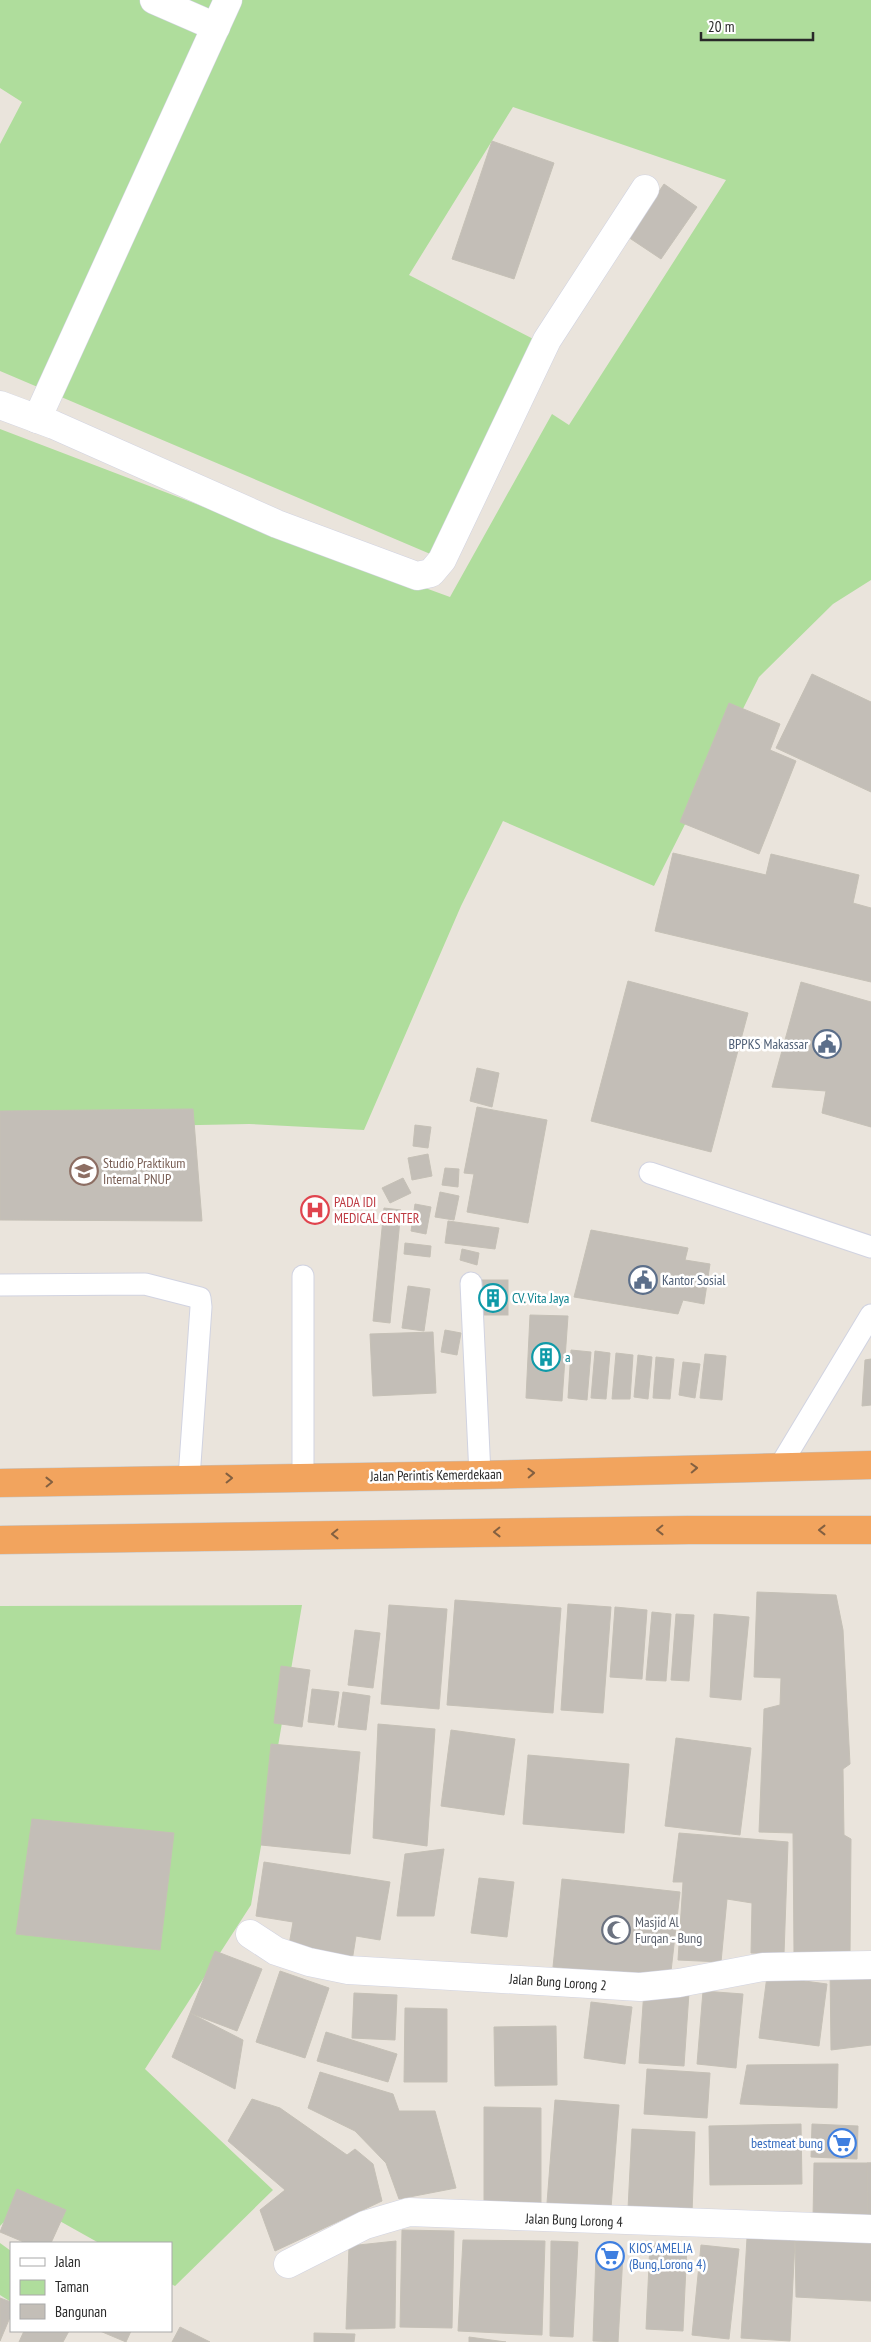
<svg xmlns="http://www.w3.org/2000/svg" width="871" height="2342" font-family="'PT Sans Narrow',sans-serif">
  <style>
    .green { fill: #afdd9c }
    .building { fill: #c3beb7; stroke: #c5c0b6 }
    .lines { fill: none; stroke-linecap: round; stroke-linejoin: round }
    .lane-casing { stroke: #d1d3e1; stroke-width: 23 }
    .street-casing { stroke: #d1d3e1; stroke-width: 29 }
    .highway-casing { stroke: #c3c3c3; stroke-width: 29 }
    .lane { stroke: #fff; stroke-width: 21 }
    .street { stroke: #fff; stroke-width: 28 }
    .highway { stroke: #f2a45e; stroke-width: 28 }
    .oneway { stroke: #836041 }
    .labels { text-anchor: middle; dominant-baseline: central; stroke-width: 5; stroke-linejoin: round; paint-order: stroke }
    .service-label { font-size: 14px; fill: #4e5e75; stroke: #fff; text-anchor: end }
    .education-label { font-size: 14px; fill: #785e54; stroke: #fff; text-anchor: start }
    .health-label { font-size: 14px; fill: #be3a42; stroke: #fff; text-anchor: start }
    .culture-label { font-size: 14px; fill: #0d838f; stroke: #fff; text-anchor: start }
    .street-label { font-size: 14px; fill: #292929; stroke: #fff }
    .worship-label { font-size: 14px; fill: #5b616d; stroke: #fff; text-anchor: start }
    .shop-label { font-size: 14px; fill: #366cbe; stroke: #fff; text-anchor: end }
  </style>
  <rect width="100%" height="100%" fill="#eae4dc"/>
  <!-- green -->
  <g class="green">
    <polygon points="0,0 871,0 871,580 833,604 759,677 654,886 503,821 461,906 364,1130 249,1124 0,1129 0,429 220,513 450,597 552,414 569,425 726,180 513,107 409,275 545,345 435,556 0,371 0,144 22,102 0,88"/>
    <polygon points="302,1605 251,1905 145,2069 273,2190 175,2286 171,2284 171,2243 99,2243 24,2201 0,2226 0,1606"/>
    <polygon points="0,2243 11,2251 11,2302 0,2295"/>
  </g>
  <!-- building -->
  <g class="building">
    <polygon points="492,141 554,163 514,279 452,259"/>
    <polygon points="664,184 697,207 661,259 628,237"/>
    <polygon points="812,674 871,702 871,792 776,748"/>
    <polygon points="729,703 780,724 770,750 796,761 759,854 680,822"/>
    <polygon points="673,853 766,875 771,854 859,875 853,903 871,908 871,982 655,931"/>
    <polygon points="628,981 748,1013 711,1152 591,1121"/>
    <polygon points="801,982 871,1002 871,1127 822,1113 826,1091 772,1087"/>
    <polygon points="477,1068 499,1073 492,1107 470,1101"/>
    <polygon points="477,1107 547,1120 528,1223 467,1212 474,1174 464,1173"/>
    <polygon points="193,1109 202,1221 0,1220 0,1111"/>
    <polygon points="415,1125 431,1127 428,1148 413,1146"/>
    <polygon points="428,1154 432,1176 412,1180 408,1158"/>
    <polygon points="445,1168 459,1169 458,1187 442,1185"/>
    <polygon points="403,1178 411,1193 390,1203 382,1188"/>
    <polygon points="440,1192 459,1196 454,1220 435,1217"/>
    <polygon points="415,1204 431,1207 426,1234 411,1231"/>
    <polygon points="384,1208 401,1210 390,1323 373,1321"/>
    <polygon points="448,1221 499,1228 495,1249 445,1243"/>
    <polygon points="591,1230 688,1248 685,1260 710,1264 704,1304 683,1300 678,1314 574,1297"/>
    <polygon points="405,1243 431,1246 430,1257 404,1254"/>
    <polygon points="462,1249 479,1253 477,1265 460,1260"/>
    <rect x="478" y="1280" width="30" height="35"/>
    <polygon points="408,1286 430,1289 424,1331 402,1328"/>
    <polygon points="530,1315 568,1316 562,1401 526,1398"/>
    <polygon points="445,1330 461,1333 457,1355 441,1352"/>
    <polygon points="433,1332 436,1393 373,1396 370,1334"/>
    <polygon points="571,1350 591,1352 587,1400 568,1398"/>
    <polygon points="595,1351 610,1353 606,1399 591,1398"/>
    <polygon points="616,1353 633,1355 630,1399 612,1399"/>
    <polygon points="705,1354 726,1356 722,1400 700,1398"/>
    <polygon points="638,1355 652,1357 648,1399 634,1397"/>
    <polygon points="656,1357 674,1359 670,1399 653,1398"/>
    <polygon points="871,1359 871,1405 862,1406 865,1360"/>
    <polygon points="683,1362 700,1364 695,1398 679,1395"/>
    <polygon points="757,1592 836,1595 843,1630 850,1764 843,1769 844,1835 851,1839 850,1955 794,1953 793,1833 759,1832 764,1709 780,1705 781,1678 754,1677"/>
    <polygon points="455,1600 561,1608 553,1713 447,1705"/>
    <polygon points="568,1604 611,1607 603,1713 561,1710"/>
    <polygon points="389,1605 447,1609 439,1709 381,1704"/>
    <polygon points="615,1607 647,1610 642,1679 610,1677"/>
    <polygon points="652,1612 671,1614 666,1681 646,1680"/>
    <polygon points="676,1614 694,1615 689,1681 671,1680"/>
    <polygon points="714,1614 749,1617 741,1700 710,1697"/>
    <polygon points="355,1630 380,1633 373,1688 348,1685"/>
    <polygon points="281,1666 310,1670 302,1727 274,1723"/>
    <polygon points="312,1689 339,1692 334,1725 308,1722"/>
    <polygon points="343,1692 370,1696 366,1730 338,1727"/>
    <polygon points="378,1724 435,1729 427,1846 373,1838"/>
    <polygon points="451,1730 515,1739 504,1815 441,1806"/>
    <polygon points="676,1738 751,1748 740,1835 665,1826"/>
    <polygon points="271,1744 360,1752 350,1854 261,1845"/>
    <polygon points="528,1755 629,1764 624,1833 523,1824"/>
    <polygon points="32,1819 174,1833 160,1950 16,1934"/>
    <polygon points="679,1833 788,1842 784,1954 751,1953 752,1903 727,1899 721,1962 678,1960 683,1882 673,1882"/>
    <polygon points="444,1849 434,1916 397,1916 405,1854"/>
    <polygon points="264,1862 390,1882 380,1940 356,1936 352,1961 288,1951 293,1922 256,1916"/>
    <polygon points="479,1878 514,1882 507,1937 471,1933"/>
    <polygon points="562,1879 680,1892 670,1980 553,1967"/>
    <polygon points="215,1951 262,1969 237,2031 190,2013"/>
    <polygon points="830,1968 871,1973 871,2045 831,2050"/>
    <polygon points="280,1971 329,1988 305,2058 256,2042"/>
    <polygon points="767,1976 827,1984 819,2046 759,2038"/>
    <polygon points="644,1990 689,1993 684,2066 639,2063"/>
    <polygon points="703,1991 743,1994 736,2068 697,2064"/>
    <polygon points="354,1993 397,1995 395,2040 352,2038"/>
    <polygon points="591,2002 632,2007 625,2064 584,2058"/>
    <polygon points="405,2008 447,2009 447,2082 404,2082"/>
    <polygon points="190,2013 243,2040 235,2089 172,2057"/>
    <polygon points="556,2026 557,2085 495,2086 494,2027"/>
    <polygon points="326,2032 397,2054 388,2082 317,2061"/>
    <polygon points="838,2064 837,2108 740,2104 747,2065"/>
    <polygon points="647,2069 710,2073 707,2118 644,2114"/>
    <polygon points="320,2072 393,2094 399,2111 435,2111 456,2188 399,2199 386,2163 355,2131 308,2108"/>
    <polygon points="252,2099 280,2108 347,2155 355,2149 373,2164 382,2201 275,2251 260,2210 285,2190 228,2141"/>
    <polygon points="555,2100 619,2105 611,2208 547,2203"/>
    <polygon points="484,2107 541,2108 541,2204 484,2204"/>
    <polygon points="801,2124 802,2184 710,2185 709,2126"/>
    <polygon points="812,2124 858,2126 857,2159 811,2157"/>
    <polygon points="632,2129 695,2132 692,2213 628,2209"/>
    <polygon points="814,2163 871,2163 871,2220 813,2219"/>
    <polygon points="867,2163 871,2163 871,2220 868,2220"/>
    <polygon points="17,2189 66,2210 51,2243 26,2243 0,2232"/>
    <polygon points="402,2230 454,2231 452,2328 400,2327"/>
    <polygon points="747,2238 795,2240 790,2341 741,2338"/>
    <polygon points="463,2240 545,2241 542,2335 458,2331"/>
    <polygon points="871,2240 871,2301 796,2297 795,2241"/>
    <polygon points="396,2241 395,2328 346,2329 349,2246"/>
    <polygon points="551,2241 578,2242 573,2337 550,2336"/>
    <polygon points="650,2243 687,2245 683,2331 646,2329"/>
    <polygon points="701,2245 739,2249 729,2339 692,2335"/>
    <polygon points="596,2254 623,2255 618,2342 593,2341"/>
    <polygon points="596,2254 609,2254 623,2255 623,2259 596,2258"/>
    <polygon points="0,2298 11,2302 11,2315 0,2341"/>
    <polygon points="180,2327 210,2342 172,2342"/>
    <polygon points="24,2331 69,2331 63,2342 19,2342"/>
    <polygon points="100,2331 131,2331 126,2342"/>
    <polygon points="314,2333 355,2334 354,2342 314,2342"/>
    <polygon points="469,2337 506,2342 469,2342"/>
  </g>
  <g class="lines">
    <defs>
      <g id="lane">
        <polyline points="650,1173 871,1247"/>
        <polyline points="471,1283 480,1475"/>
        <polyline points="0,1285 145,1284 200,1298 201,1307 189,1478"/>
        <polyline points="780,1466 871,1315"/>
        <polyline points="303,1477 303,1276"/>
      </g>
      <g id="street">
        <polyline points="154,0 216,27"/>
        <polyline points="0,405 54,425 277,524 417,576 431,573 442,560 547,340 645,189"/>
        <polyline points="37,419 228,0"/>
        <polyline points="250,1934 276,1951 309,1962 348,1970 640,1987 679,1983 763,1967 871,1965"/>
        <polyline points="288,2264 365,2225 409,2212 871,2229"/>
      </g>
      <g id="highway">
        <polyline points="0,1483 480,1475 871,1465"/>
        <polyline points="0,1540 688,1530 871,1530"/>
      </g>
    </defs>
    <!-- lane casing -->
    <use href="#lane" class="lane-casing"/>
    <!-- street casing -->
    <use href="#street" class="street-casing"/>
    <!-- highway casing -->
    <use href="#highway" class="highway-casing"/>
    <!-- lane -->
    <use href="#lane" class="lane"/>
    <!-- street -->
    <use href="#street" class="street"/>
    <!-- highway -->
    <use href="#highway" class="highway"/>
  </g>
  <!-- one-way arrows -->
  <defs><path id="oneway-chevron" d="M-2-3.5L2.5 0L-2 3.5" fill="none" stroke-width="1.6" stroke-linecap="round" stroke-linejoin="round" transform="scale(1.25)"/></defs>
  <g class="oneway">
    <use href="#oneway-chevron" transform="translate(694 1468) rotate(-2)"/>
    <use href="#oneway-chevron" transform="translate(531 1473) rotate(-2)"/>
    <use href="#oneway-chevron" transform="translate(229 1478) rotate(-1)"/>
    <use href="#oneway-chevron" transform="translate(49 1482) rotate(-1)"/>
    <use href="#oneway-chevron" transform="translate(660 1530) rotate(179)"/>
    <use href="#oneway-chevron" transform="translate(822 1530) rotate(-180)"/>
    <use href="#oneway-chevron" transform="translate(497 1532) rotate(179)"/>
    <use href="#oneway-chevron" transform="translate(335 1534) rotate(179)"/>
  </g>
  <!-- icons -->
  <defs>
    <symbol id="civic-ring" viewBox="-11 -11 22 22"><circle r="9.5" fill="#fff" stroke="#5c6f8a" stroke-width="1.5"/><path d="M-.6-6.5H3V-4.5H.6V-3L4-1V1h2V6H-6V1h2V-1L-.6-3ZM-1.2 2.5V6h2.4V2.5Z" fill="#5c6f8a"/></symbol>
    <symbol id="school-ring" viewBox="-11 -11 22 22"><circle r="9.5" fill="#fff" stroke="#8d6e63" stroke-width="1.5"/><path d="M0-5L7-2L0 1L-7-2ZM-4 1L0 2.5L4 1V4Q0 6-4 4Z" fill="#8d6e63"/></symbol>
    <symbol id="hospital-ring" viewBox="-11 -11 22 22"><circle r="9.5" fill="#fff" stroke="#e0444e" stroke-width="1.5"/><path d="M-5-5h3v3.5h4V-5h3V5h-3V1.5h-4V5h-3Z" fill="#e0444e"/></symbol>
    <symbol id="building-ring" viewBox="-11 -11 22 22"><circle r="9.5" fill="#fff" stroke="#0f9aa8" stroke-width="1.5"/><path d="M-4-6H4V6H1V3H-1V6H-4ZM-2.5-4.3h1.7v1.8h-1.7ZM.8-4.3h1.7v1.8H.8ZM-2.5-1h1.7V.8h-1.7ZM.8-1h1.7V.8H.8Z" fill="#0f9aa8"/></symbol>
    <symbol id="mosque-ring" viewBox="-11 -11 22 22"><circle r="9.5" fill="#fff" stroke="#6b7280" stroke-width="1.5"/><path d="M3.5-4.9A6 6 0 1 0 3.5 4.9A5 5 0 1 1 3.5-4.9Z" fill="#6b7280"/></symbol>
    <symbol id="supermarket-ring" viewBox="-11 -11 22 22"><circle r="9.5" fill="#fff" stroke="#3f7fe0" stroke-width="1.5"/><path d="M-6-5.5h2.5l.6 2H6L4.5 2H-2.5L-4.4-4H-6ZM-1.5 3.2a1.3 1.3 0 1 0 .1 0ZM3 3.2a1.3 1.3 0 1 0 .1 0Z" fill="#3f7fe0"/></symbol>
  </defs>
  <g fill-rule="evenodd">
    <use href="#civic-ring" x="811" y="1028" width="32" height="32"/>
    <use href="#school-ring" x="68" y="1155" width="32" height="32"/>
    <use href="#hospital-ring" x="299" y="1194" width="32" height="32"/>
    <use href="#civic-ring" x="627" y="1264" width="32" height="32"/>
    <use href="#building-ring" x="477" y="1282" width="32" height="32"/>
    <use href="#building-ring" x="530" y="1341" width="32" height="32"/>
    <use href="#mosque-ring" x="600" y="1914" width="32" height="32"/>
    <use href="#supermarket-ring" x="826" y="2127" width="32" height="32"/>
    <use href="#supermarket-ring" x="594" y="2240" width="32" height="32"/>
  </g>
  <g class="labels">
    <!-- service labels -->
    <g class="service-label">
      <text x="808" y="1044">BPPKS Makassar</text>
      <text x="662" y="1280" text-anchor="start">Kantor Sosial</text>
    </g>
    <!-- education labels -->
    <g class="education-label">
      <text x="103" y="1163">Studio Praktikum<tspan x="103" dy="16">Internal PNUP</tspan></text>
    </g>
    <!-- health labels -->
    <g class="health-label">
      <text x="334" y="1202">PADA IDI<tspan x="334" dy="16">MEDICAL CENTER</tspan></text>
    </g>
    <!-- culture labels -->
    <g class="culture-label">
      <text x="512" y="1298">CV. Vita Jaya</text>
      <text x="565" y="1357">a</text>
    </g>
    <!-- street labels -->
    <g class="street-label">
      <text transform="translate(436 1475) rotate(-1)">Jalan Perintis Kemerdekaan</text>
      <text transform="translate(558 1982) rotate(4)">Jalan Bung Lorong 2</text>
      <text transform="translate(574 2220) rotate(2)">Jalan Bung Lorong 4</text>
    </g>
    <!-- worship labels -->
    <g class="worship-label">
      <text x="635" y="1922">Masjid Al<tspan x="635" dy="16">Furqan - Bung</tspan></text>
    </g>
    <!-- shop labels -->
    <g class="shop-label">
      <text x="823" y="2143">bestmeat bung</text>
      <text x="629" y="2248" text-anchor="start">KIOS AMELIA<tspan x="629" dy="16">(Bung,Lorong 4)</tspan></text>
    </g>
  </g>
  <!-- legend -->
  <rect x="10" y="2242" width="162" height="90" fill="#ffffff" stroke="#a9a9a9"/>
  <rect x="20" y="2258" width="25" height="8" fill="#ffffff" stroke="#a9a9a9"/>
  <text x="55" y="2267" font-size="15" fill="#292929">Jalan</text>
  <rect x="20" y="2280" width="25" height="15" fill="#afdd9c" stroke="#a9a9a9"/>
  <text x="55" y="2292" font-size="15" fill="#292929">Taman</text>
  <rect x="20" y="2304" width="25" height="15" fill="#c3beb7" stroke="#a9a9a9"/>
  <text x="55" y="2317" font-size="15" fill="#292929">Bangunan</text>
  <!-- scale -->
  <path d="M701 32v8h112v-8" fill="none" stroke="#292929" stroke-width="2.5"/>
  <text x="708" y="32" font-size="15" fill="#292929" stroke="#ffffff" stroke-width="4" paint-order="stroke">20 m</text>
</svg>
